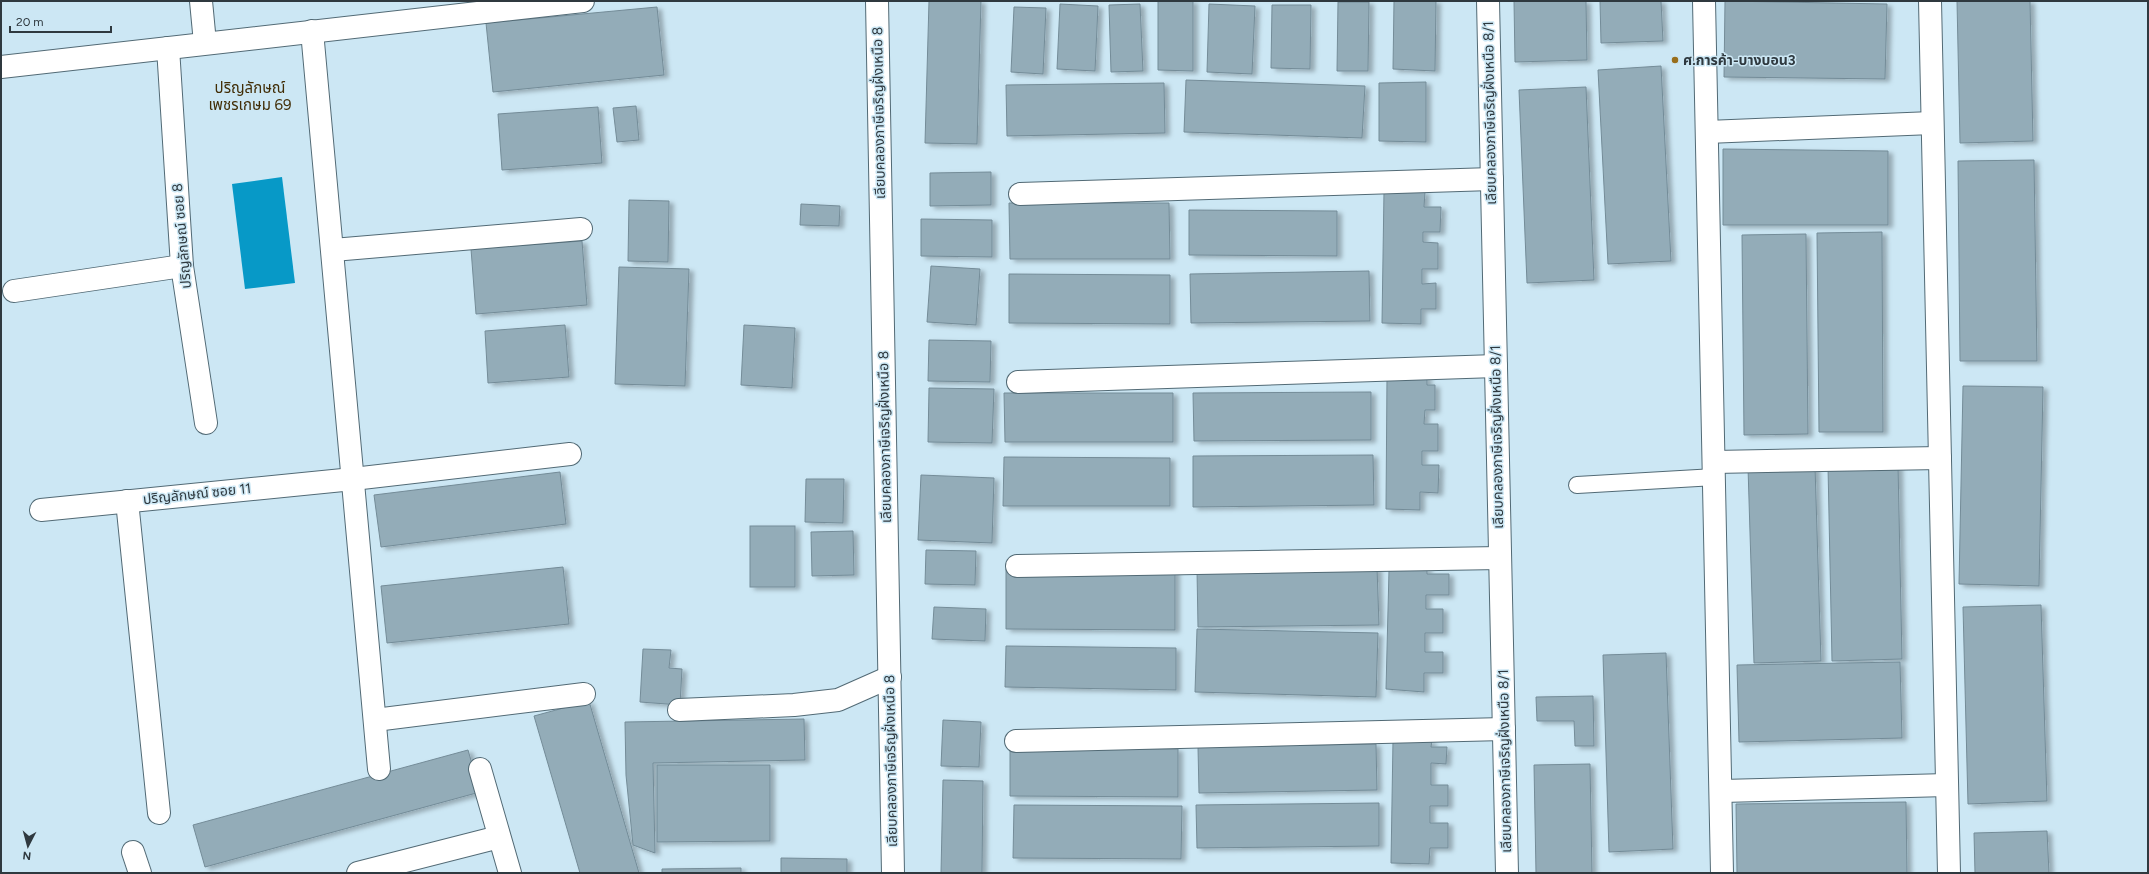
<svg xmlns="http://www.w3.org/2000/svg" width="2149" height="874" font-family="Figtree,'Noto Sans Thai',sans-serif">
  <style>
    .water { fill: #0799c7 }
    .building { fill: #93acb8; stroke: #748c98; filter: url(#shadow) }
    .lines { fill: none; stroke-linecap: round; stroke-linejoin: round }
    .lane-casing { stroke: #526a75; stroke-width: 18 }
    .street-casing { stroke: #526a75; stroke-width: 24 }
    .lane { stroke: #fff; stroke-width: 16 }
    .street { stroke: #fff; stroke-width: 22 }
    .poi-dot { fill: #986e1b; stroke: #cce7f4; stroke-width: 1.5 }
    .labels { text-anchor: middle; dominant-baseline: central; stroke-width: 3; stroke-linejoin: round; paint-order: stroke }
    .poi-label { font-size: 14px; font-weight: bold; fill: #2f393f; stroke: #cce7f4; text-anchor: start }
    .street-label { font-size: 14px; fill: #2f393f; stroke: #cce7f4 }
    .neighbourhood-label { font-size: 15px; fill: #412d06; stroke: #cce7f4 }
  </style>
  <defs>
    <filter id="shadow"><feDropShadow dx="4.5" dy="2.5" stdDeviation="2" flood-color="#0004"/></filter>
  </defs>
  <rect width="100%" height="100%" fill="#cce7f4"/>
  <!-- water -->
  <polygon class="water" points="282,177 295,283 245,289 232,184"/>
  <!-- building -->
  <g class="building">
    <polygon points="929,1 981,1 977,144 925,143"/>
    <polygon points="1158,1 1193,1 1193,71 1158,70"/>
    <polygon points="1394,1 1436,1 1435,71 1393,69"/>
    <polygon points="1514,1 1586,1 1587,60 1515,62"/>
    <polygon points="1600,1 1661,1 1663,41 1601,43"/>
    <polygon points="1725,1 1887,4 1885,79 1724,77"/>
    <polygon points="1957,1 2030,1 2033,141 1960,143"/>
    <polygon points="1338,2 1369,2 1368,71 1337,71"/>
    <polygon points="1060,4 1098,6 1095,71 1057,69"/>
    <polygon points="1140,4 1143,71 1111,72 1109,5"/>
    <polygon points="1209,4 1255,6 1252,74 1207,72"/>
    <polygon points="1272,5 1311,5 1310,69 1271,68"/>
    <polygon points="657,7 664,75 493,92 486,23"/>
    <polygon points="1014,7 1046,8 1043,74 1011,72"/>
    <polygon points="1661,66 1671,261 1608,264 1598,70"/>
    <polygon points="1186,80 1365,86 1362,138 1184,132"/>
    <polygon points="1426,82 1426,142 1379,141 1379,83"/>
    <polygon points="1164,83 1165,133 1007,136 1006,85"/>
    <polygon points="1586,87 1594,280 1527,283 1519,90"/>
    <polygon points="636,106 639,140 617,142 613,108"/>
    <polygon points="598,107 602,163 502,170 498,114"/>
    <polygon points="1723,149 1888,151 1888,225 1723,225"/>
    <polygon points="2034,160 2037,361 1960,361 1958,161"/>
    <polygon points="991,172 991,205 930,206 930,173"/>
    <polygon points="1384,191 1425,192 1424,207 1441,207 1440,232 1423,232 1423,242 1438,243 1438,269 1422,269 1422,284 1436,283 1436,309 1421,309 1421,324 1382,323"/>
    <polygon points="629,200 669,201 668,262 628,261"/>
    <polygon points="1009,203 1169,203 1170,259 1010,259"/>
    <polygon points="801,204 840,206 839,226 800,225"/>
    <polygon points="1189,210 1337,211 1337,256 1189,255"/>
    <polygon points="921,219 992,220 992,257 921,256"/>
    <polygon points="1882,232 1883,432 1819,432 1817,233"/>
    <polygon points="1806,234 1808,434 1744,435 1742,235"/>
    <polygon points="582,241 587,305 476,314 471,249"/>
    <polygon points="931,266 980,269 976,325 927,322"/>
    <polygon points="619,267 689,269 685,386 615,384"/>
    <polygon points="1369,271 1370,321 1191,323 1190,274"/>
    <polygon points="1009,274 1170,275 1170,324 1009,323"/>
    <polygon points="565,325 569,377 488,383 485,331"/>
    <polygon points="744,325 795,328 792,388 741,385"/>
    <polygon points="929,340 991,341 990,382 928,381"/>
    <polygon points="1387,376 1427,376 1427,385 1435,385 1435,410 1425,410 1424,424 1438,424 1438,451 1422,451 1422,465 1439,465 1438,493 1420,492 1420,510 1386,509"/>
    <polygon points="1963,386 2043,387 2039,586 1959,584"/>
    <polygon points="929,388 994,389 992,443 928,442"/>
    <polygon points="1371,392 1371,440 1194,441 1193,393"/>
    <polygon points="1004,393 1173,393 1173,442 1005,442"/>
    <polygon points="1373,455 1374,505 1193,507 1193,456"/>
    <polygon points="1004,457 1170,458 1170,506 1003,506"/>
    <polygon points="1898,464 1902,659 1832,661 1828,466"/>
    <polygon points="1815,466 1821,661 1754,663 1748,467"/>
    <polygon points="560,472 566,524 381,547 374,495"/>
    <polygon points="921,475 994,478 992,543 918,540"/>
    <polygon points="806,479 844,479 843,523 805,522"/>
    <rect x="750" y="526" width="45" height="61"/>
    <polygon points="853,531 854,575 812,576 811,532"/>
    <polygon points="926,550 976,551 975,585 925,584"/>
    <polygon points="563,567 569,624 387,643 381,586"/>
    <polygon points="1377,567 1379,625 1198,627 1197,570"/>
    <polygon points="1427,568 1427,574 1449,574 1449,595 1426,595 1426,609 1443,609 1443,633 1425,633 1425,652 1443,652 1443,673 1424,673 1424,692 1386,689 1389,570"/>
    <polygon points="1006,569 1175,570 1175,630 1006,629"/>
    <polygon points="2041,605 2047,801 1968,804 1963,607"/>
    <polygon points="934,607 986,609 985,641 932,639"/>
    <polygon points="1197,629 1378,633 1376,697 1195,692"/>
    <polygon points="1006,646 1176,648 1176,690 1005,687"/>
    <polygon points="643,649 671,650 669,668 682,669 680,705 640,702"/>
    <polygon points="1666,653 1673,849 1609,852 1603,655"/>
    <polygon points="1900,662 1902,738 1739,742 1737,665"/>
    <polygon points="1593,696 1594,746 1575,746 1574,721 1537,721 1536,697"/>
    <polygon points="589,701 639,873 580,873 534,716"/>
    <polygon points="804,719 805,760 653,763 655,853 633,845 626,775 625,722"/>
    <polygon points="943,720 981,722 979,767 941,766"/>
    <polygon points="1393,740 1432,741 1431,747 1447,747 1446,764 1431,763 1431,785 1448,785 1448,806 1430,806 1430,823 1448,823 1448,848 1430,848 1429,864 1391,863"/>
    <polygon points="1376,744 1377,790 1199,793 1198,747"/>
    <polygon points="1010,748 1178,749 1178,797 1010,796"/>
    <polygon points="468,750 480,792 205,867 193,825"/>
    <polygon points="1590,764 1592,873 1536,873 1534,765"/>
    <polygon points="657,765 770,765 770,841 657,842"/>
    <polygon points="943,780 983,781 982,873 941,873"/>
    <polygon points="1906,802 1907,873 1737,873 1736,804"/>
    <polygon points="1379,803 1379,846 1197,848 1196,805"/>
    <polygon points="1014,805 1182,806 1181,859 1013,858"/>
    <polygon points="2047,831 2049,873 1975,873 1974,833"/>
    <polygon points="781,858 847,859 847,873 781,873"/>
    <polygon points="741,868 741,873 662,873 662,869"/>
  </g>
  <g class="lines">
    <defs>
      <polyline id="lane" points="1577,485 1715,477"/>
      <g id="street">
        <polyline points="201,1 205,43"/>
        <polyline points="877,1 893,873"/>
        <polyline points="1488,1 1507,873"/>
        <polyline points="1704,1 1722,873"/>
        <polyline points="1930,1 1949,873"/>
        <polyline points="312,31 379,769"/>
        <polyline points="168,48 182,266 206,423"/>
        <polyline points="1,67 583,1"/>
        <polyline points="1707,132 1932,123"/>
        <polyline points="1020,194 1492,179"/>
        <polyline points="333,250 581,229"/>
        <polyline points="14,291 182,266"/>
        <polyline points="1018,382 1496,366"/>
        <polyline points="1714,462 1940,458"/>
        <polyline points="127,501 159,813"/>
        <polyline points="41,510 353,479 570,454"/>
        <polyline points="1017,566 1500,558"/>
        <polyline points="679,710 794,705 838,700 890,677"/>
        <polyline points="375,720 584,694"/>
        <polyline points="1016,741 1504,729"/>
        <polyline points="480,769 510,873"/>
        <polyline points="1722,791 1947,785"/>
        <polyline points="133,852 140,873"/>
        <polyline points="358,873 499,837"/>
      </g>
    </defs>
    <!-- lane casing -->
    <use href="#lane" class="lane-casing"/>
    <!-- street casing -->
    <use href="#street" class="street-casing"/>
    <!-- lane -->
    <use href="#lane" class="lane"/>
    <!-- street -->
    <use href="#street" class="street"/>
  </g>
  <!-- markers -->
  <circle class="poi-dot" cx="1675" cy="60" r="4"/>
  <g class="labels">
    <!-- poi labels -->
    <g class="poi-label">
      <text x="1683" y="60">ศ.การค้า-บางบอน3</text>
    </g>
    <!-- street labels -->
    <g class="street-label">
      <text transform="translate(879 113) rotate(-91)">เลียบคลองภาษีเจริญฝั่งเหนือ 8</text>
      <text transform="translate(1490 113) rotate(-91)">เลียบคลองภาษีเจริญฝั่งเหนือ 8/1</text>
      <text transform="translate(182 236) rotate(-95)">ปริญลักษณ์ ซอย 8</text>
      <text transform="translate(885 437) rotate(-91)">เลียบคลองภาษีเจริญฝั่งเหนือ 8</text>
      <text transform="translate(1497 437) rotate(-91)">เลียบคลองภาษีเจริญฝั่งเหนือ 8/1</text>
      <text transform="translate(197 494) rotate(-6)">ปริญลักษณ์ ซอย 11</text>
      <text transform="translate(891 761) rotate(-91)">เลียบคลองภาษีเจริญฝั่งเหนือ 8</text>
      <text transform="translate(1505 761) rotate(-91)">เลียบคลองภาษีเจริญฝั่งเหนือ 8/1</text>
    </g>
    <!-- neighbourhood labels -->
    <g class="neighbourhood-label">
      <text x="250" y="88">ปริญลักษณ์<tspan x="250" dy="17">เพชรเกษม 69</tspan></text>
    </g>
  </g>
  <!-- border -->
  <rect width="2149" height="874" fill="none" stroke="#2f393f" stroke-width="4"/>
  <!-- north arrow -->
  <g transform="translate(28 846) rotate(186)" stroke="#cce7f4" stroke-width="3" paint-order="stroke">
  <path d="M0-3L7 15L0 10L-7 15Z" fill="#2f393f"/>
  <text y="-6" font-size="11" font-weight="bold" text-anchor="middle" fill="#2f393f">N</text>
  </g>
  <!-- scale -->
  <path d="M10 26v6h101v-6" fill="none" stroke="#2f393f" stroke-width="2"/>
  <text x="16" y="26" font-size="12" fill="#2f393f" stroke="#cce7f4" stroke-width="3" paint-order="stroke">20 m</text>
</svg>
